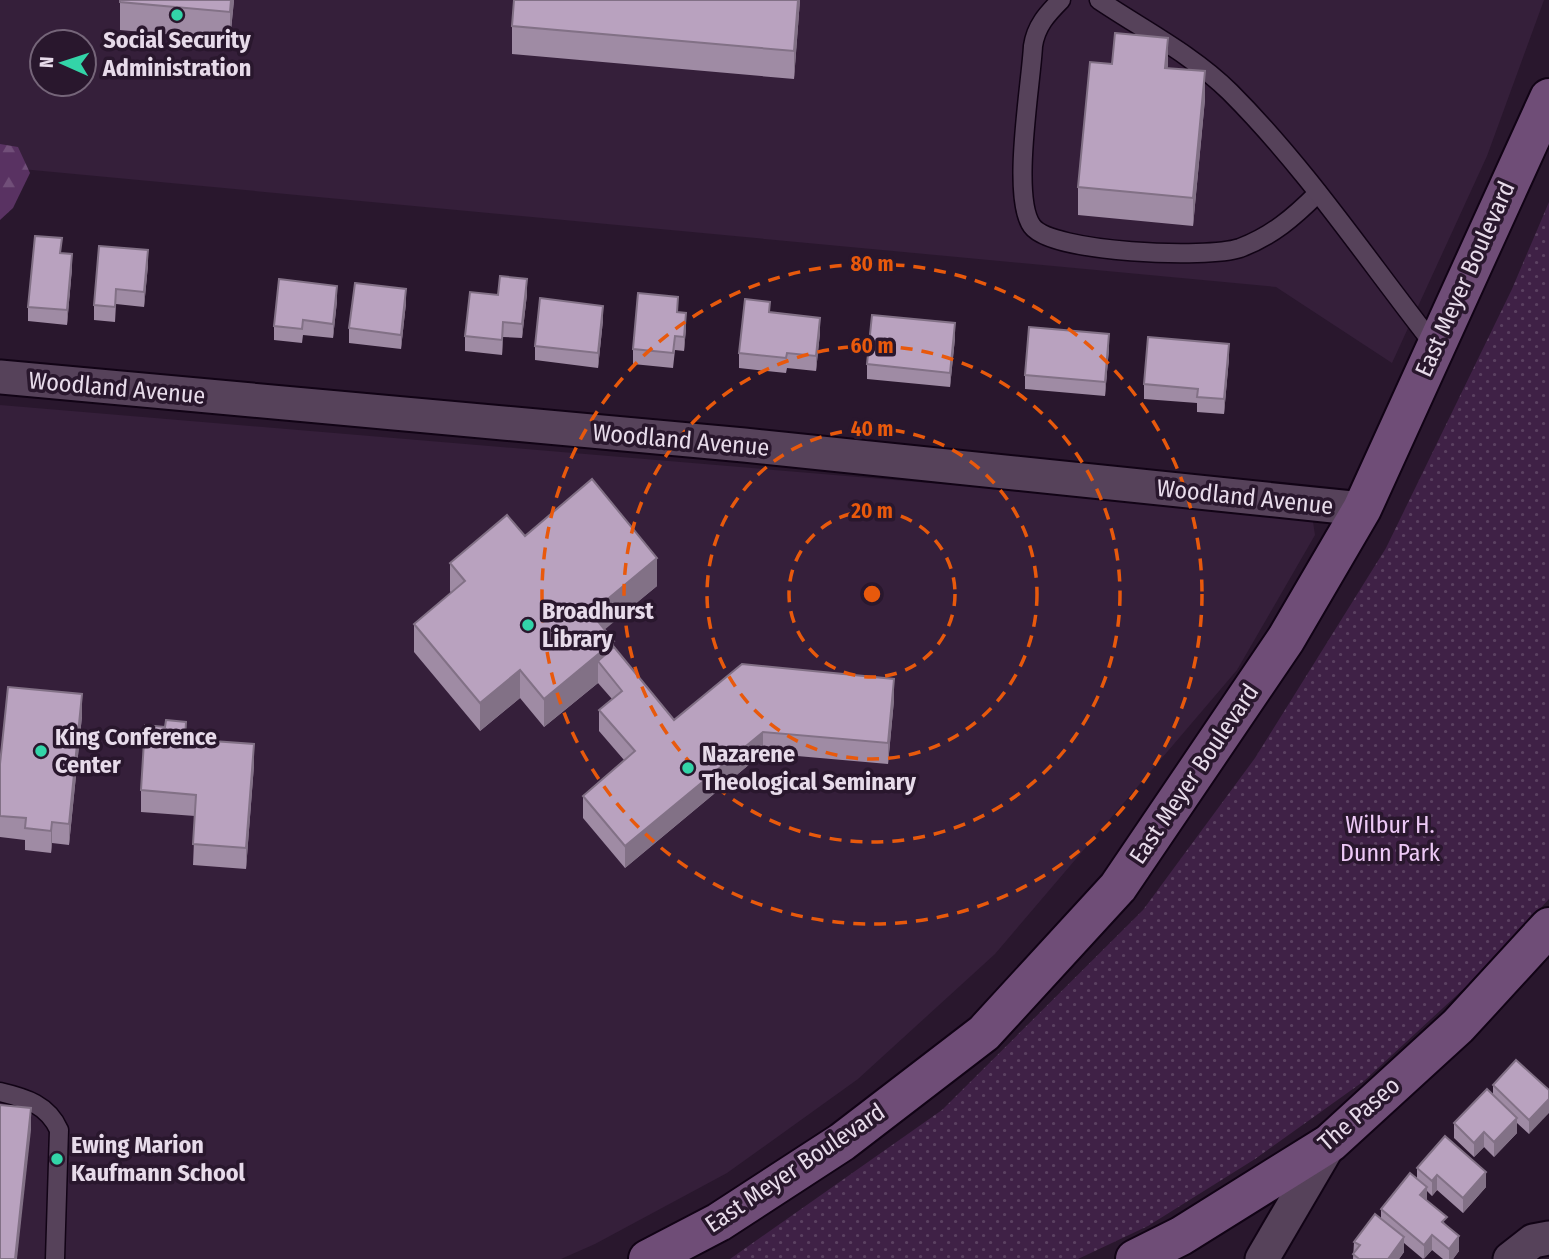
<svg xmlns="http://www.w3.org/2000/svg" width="1549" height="1259" font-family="'Fira Sans Condensed',sans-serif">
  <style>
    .built { fill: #351f3a; fill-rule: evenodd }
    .green { fill: url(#green-dots) }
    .forest { fill: url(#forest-firs) }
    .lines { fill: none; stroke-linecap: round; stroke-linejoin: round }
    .lane-casing { stroke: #110315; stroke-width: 21 }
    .street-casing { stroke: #110315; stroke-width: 37 }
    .secondary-casing { stroke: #110315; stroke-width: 42 }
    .lane { stroke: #56425a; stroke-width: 18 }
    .street { stroke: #56425a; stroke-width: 33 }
    .secondary { stroke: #6f4d77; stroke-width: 38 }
    .wall { fill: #9f8ba4 }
    .shaded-wall { fill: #827186 }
    .building { fill: #b9a2bf; stroke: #827186; stroke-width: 2 }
    .ring { fill: none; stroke: #e8590c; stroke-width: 3.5; stroke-dasharray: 12 9 }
    .poi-dot { fill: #33d4a8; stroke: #29172d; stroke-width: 2.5 }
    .labels { text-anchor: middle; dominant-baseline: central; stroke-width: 7; stroke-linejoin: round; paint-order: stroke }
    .poi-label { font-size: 24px; font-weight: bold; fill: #e7dbea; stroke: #29172d; text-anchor: start }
    .street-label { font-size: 24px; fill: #e7dbea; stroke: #29172d }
    .park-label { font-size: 24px; fill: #edc9f6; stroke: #29172d }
    .centre { fill: #e8590c; stroke: #29172d; stroke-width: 3.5 }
    .ring-label { font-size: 21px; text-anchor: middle; font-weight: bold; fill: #e8590c; stroke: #29172d; stroke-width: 7; stroke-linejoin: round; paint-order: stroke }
  </style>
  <defs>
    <pattern id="green-dots" width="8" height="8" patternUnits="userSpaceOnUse" patternTransform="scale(1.75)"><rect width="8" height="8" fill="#3f2146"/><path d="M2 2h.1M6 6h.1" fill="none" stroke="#5b4161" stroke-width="1.8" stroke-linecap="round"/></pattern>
    <pattern id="forest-firs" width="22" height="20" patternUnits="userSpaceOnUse" patternTransform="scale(1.75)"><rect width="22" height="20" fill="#593262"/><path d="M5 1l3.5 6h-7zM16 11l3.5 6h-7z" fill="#714f79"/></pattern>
  </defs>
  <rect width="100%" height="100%" fill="#29172d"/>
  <!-- built -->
  <g class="built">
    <path d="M0 0H1544L1487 156 1392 363 1276 287 0 167ZM42 42H84V84H42Z"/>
    <polygon points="0,405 1312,515 1315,535 1237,670 995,954 858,1079 727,1173 595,1244 561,1259 0,1259"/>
  </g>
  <!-- green -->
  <polygon class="green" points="1549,202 1549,899 1483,971 1364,1081 1255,1159 1148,1226 1078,1259 730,1259 942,1110 1143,910 1255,758 1386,548 1512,289"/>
  <!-- forest -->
  <polygon class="forest" points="0,144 18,147 30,173 13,208 0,220"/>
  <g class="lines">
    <defs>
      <g id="lane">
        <path d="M1061 0C1047 14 1036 26 1033 46 1031 85 1011 197 1032 226 1051 253 1208 259 1240 248 1272 236 1294 217 1318 193"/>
        <path d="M1099 0C1142 29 1193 55 1230 92 1307 169 1368 261 1435 346"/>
        <path d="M0 1092C26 1098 48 1105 59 1130L55 1259"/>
      </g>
      <g id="street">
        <polyline points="0,377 744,445 1362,509"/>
        <polyline points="1262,1259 1330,1143"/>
        <polyline points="1510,1259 1533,1241 1549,1238"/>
      </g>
      <g id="secondary">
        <polyline points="648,1259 719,1222 842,1142 984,1033 1118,887 1286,639 1362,509 1549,98"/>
        <polyline points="1135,1259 1181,1236 1330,1143 1458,1026 1549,927"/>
      </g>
    </defs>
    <!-- lane casing -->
    <use href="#lane" class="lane-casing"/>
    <!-- street casing -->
    <use href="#street" class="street-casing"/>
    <!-- secondary casing -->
    <use href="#secondary" class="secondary-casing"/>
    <!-- lane -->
    <use href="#lane" class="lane"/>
    <!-- street -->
    <use href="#street" class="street"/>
    <!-- secondary -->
    <use href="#secondary" class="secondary"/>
  </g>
  <!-- wall -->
  <g class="wall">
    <polygon points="120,0 234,0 230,40 120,30"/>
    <polygon points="800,0 794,79 512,54 512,26"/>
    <polygon points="1112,64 1168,68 1205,99 1193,226 1078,215 1078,187"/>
    <polygon points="62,253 72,268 67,325 28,321 28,307"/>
    <polygon points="148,265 144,307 116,304 115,322 94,320 94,305"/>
    <polygon points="527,294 522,338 503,337 502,355 465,351 465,336 498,295"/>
    <polygon points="337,301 333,338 303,335 302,343 274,340 274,326"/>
    <polygon points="406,303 401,349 349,343 349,328"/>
    <polygon points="678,312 686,328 684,351 675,350 673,368 633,364 633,349"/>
    <polygon points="770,313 820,333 816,371 787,368 786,373 739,368 739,353"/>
    <polygon points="603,320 598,368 535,360 535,346"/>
    <polygon points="955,338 950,387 867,379 867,364"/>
    <polygon points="1109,348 1105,396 1025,389 1025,375"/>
    <polygon points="1229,358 1224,414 1197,412 1197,403 1144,399 1144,384"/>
    <polygon points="525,536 657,586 604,629 614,647 674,720 894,700 888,764 763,753 625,868 583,818 583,796 624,760 599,731 599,710 612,699 598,683 544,727 520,698 480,731 414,652 414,624 451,593 450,591 450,563"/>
    <polygon points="82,716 69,845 52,843 51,853 25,850 25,840 0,837 0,764"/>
    <polygon points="186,739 254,765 246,869 193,865 195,816 141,812 141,790"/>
    <polygon points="1493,1085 1549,1090 1529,1134 1517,1123 1517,1133 1494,1157 1484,1147 1474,1157 1454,1138 1454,1123 1493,1094"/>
    <polygon points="1417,1168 1486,1187 1463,1213 1437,1190 1432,1196 1427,1191 1427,1201 1447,1226 1459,1251 1453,1259 1443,1259 1432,1250 1423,1259 1404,1243 1404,1252 1399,1259 1353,1259 1354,1242 1381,1219 1381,1209 1417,1179"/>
  </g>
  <!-- shaded-wall -->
  <g class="shaded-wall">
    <polygon points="231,0 234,0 230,40 230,12"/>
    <polygon points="798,0 800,0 794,79 794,51"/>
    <polygon points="1168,38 1168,66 1165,96 1165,68"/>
    <polygon points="1205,71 1205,99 1193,226 1193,198"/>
    <polygon points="148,250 148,265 144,307 144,292"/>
    <polygon points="72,254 72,268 67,325 67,310"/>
    <polygon points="527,279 527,294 522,338 522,324"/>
    <polygon points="337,286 337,301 333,338 333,324"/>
    <polygon points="406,289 406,303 401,349 401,335"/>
    <polygon points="603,306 603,320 598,368 598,353"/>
    <polygon points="686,313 686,328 684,351 684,337"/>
    <polygon points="820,318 820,333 816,371 816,356"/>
    <polygon points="503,322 503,337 502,355 502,340"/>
    <polygon points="955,323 955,338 950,387 950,373"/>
    <polygon points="1109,334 1109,348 1105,396 1105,382"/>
    <polygon points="1229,344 1229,358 1224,414 1224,399"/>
    <polygon points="657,558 657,586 591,641 591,613"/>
    <polygon points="614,641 614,669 598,661 598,683 544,727 544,699"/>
    <polygon points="520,670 520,698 480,731 480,703"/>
    <polygon points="894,679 894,700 888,764 888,743"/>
    <polygon points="82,694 82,716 69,845 69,824"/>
    <polygon points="763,732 763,753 625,868 625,846"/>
    <polygon points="254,744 254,765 246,869 246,848"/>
    <polygon points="52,822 52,843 51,853 51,831"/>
    <polygon points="1549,1099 1549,1113 1529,1134 1529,1120"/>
    <polygon points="31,1108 31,1130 17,1259 15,1259"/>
    <polygon points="1517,1118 1517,1133 1494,1157 1494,1142"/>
    <polygon points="1484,1132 1484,1147 1474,1157 1474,1143"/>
    <polygon points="1486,1172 1486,1187 1463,1213 1463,1198"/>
    <polygon points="1437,1175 1437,1190 1432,1196 1432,1181"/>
    <polygon points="1427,1187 1427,1202 1420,1195"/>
    <polygon points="1432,1235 1432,1250 1424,1259 1424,1245"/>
    <polygon points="1459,1236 1459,1251 1453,1259 1449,1259 1449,1249"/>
    <polygon points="1404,1237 1404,1252 1399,1259 1388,1259"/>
  </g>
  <!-- building -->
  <g class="building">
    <polygon points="120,0 231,0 230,12 120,2"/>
    <polygon points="514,0 798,0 794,51 512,26"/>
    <polygon points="1115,33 1168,38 1165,68 1205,71 1193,198 1078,187 1090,62 1112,64"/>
    <polygon points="35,236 62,238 60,253 72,254 67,310 28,307"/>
    <polygon points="99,246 148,250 144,292 116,289 115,307 94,305"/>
    <polygon points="500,276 527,279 522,324 503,322 502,340 465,336 470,292 498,295"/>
    <polygon points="279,279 337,286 333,324 303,320 302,329 274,326"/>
    <polygon points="355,283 406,289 401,335 349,328"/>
    <polygon points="638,293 678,297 677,312 686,313 684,337 675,336 673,353 633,349"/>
    <polygon points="540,298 603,306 598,353 535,346"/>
    <polygon points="745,299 770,302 769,312 820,318 816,356 787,353 786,358 739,353"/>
    <polygon points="872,315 955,323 950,373 867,364"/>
    <polygon points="1029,327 1109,334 1105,382 1025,375"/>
    <polygon points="1148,337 1229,344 1224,399 1197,397 1198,389 1144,384"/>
    <polygon points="592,479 657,558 591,613 614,641 544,699 520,670 480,703 414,624 465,581 450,563 507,515 525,536"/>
    <polygon points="614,647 674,720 742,664 894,679 888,743 763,732 625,846 583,796 635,751 599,710 622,691 598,661"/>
    <polygon points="8,687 82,694 69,824 52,822 51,831 25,828 26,818 0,816 0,764"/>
    <polygon points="166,720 186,722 185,739 254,744 246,848 193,844 196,795 141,790 145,725 165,727"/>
    <polygon points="1516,1060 1549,1090 1549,1099 1529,1120 1493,1085"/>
    <polygon points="1487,1089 1517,1118 1494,1142 1484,1132 1474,1143 1454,1123"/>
    <polygon points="0,1105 31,1108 15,1259 0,1259"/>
    <polygon points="1445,1136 1486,1172 1463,1198 1437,1175 1432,1181 1417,1168"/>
    <polygon points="1410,1173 1427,1187 1420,1195 1447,1217 1442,1222 1459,1236 1449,1249 1432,1235 1424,1245 1381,1209"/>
    <polygon points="1375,1214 1404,1237 1388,1259 1359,1259 1353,1254 1360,1245 1354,1242"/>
  </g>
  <!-- distance rings -->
  <g class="ring">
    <circle cx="872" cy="594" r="83"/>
    <circle cx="872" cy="594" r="165"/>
    <circle cx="872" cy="594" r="248"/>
    <circle cx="872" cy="594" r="330"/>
  </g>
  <!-- markers -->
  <g class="poi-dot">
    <circle cx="177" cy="15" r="7"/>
    <circle cx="528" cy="625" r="7"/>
    <circle cx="41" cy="751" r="7"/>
    <circle cx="688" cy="768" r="7"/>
    <circle cx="57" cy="1159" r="7"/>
  </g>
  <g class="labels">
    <!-- poi labels -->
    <g class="poi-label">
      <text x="177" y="40" text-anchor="middle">Social Security<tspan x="177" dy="28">Administration</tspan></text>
      <text x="542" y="611">Broadhurst<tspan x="542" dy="28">Library</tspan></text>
      <text x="55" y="737">King Conference<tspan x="55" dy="28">Center</tspan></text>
      <text x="702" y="754">Nazarene<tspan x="702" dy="28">Theological Seminary</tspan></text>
      <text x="71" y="1145">Ewing Marion<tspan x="71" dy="28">Kaufmann School</tspan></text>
    </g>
    <!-- street labels -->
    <g class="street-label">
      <text transform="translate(1465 279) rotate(-66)">East Meyer Boulevard</text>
      <text transform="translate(117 388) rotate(5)">Woodland Avenue</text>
      <text transform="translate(681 440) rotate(5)">Woodland Avenue</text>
      <text transform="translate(1245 497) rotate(6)">Woodland Avenue</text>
      <text transform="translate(1194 774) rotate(-56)">East Meyer Boulevard</text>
      <text transform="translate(1359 1114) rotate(-41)">The Paseo</text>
      <text transform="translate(795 1168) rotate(-34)">East Meyer Boulevard</text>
    </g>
    <!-- park labels -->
    <g class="park-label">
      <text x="1390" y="825">Wilbur H.<tspan x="1390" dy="28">Dunn Park</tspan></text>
    </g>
  </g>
  <circle cx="872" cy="594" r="10" class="centre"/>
  <g class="ring-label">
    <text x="872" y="271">80 m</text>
    <text x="872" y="353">60 m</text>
    <text x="872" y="436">40 m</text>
    <text x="872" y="518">20 m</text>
  </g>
  <!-- north arrow -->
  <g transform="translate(63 63) rotate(273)"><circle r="33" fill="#29172d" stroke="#756579" stroke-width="2"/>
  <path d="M0-5L12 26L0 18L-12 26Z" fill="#33d4a8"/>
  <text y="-10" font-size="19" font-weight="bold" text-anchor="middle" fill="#e7dbea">N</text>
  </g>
</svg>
